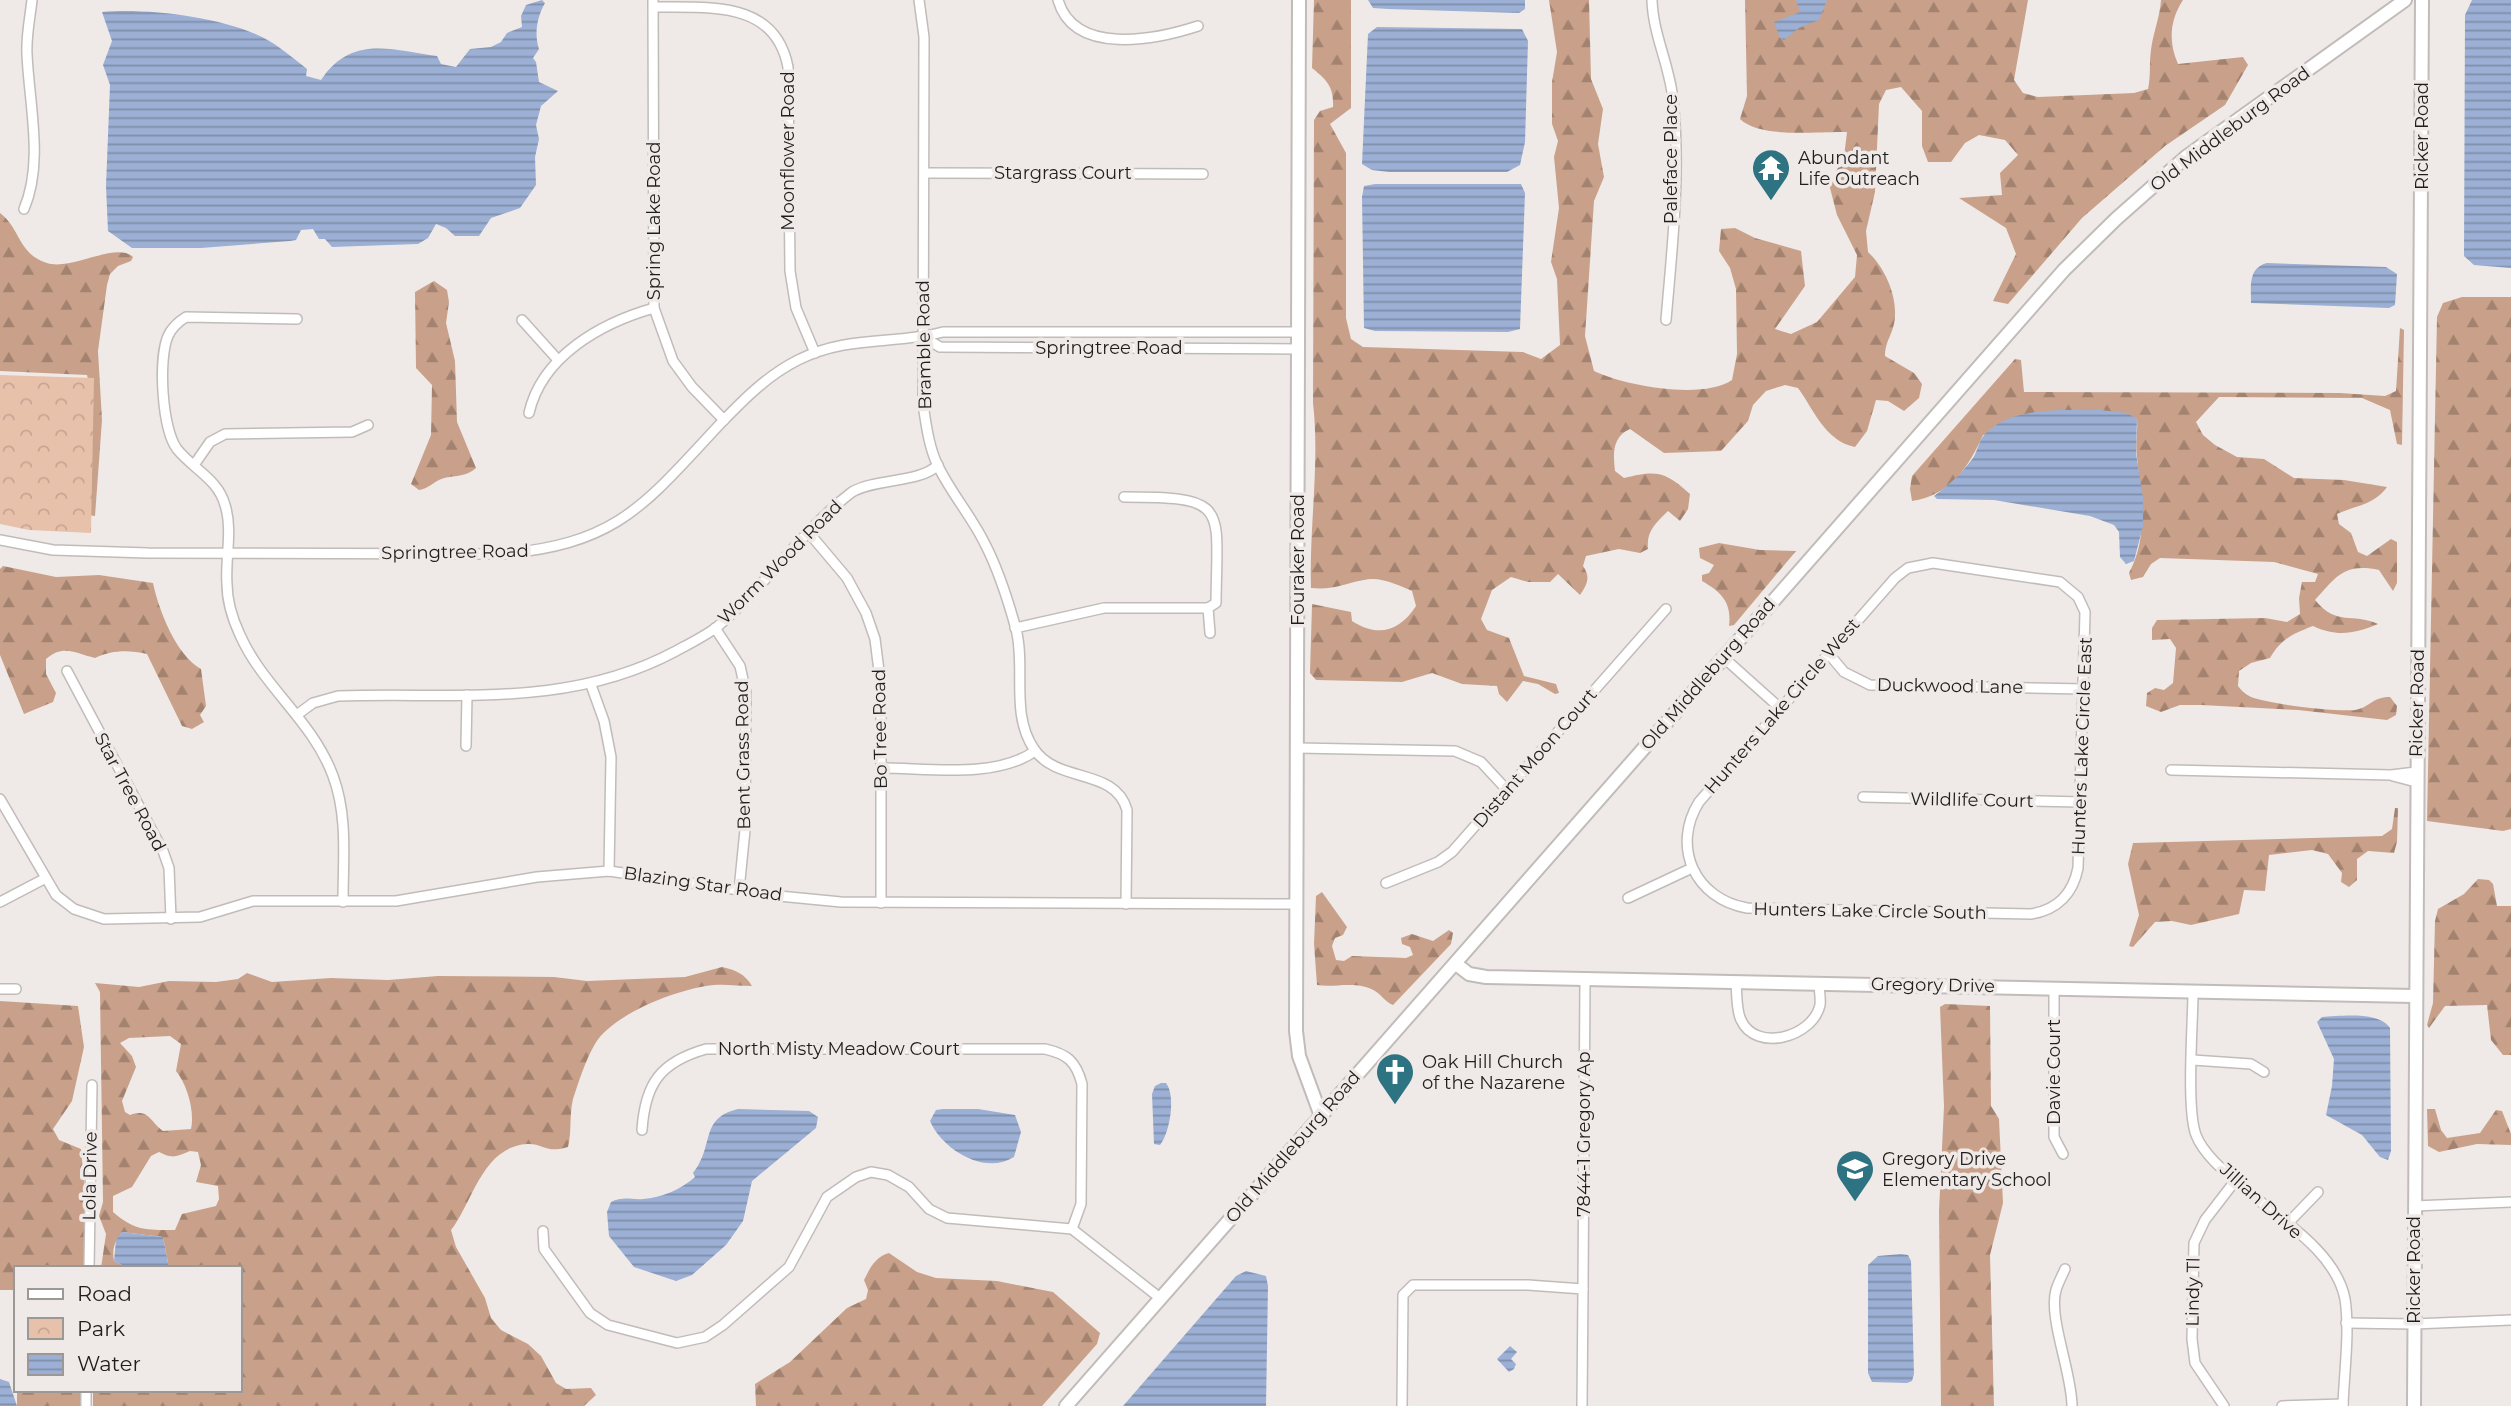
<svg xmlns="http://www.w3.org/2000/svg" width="2511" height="1406" font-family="Montserrat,sans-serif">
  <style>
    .forest { fill: url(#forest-firs); fill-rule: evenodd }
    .park { fill: url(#park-crowns) }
    .water { fill: url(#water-rules) }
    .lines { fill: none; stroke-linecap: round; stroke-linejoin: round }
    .street-casing { stroke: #c1bcb9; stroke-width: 12 }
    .secondary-casing { stroke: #c1bcb9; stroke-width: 16 }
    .street { stroke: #fff; stroke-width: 9 }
    .secondary { stroke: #fff; stroke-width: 12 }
    .labels { text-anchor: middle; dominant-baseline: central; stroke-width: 7; stroke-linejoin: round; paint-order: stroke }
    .street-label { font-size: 18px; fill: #201e1d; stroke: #efeae7 }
    .poi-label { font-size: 18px; fill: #201e1d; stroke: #efeae7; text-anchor: start }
  </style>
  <defs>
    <pattern id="forest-firs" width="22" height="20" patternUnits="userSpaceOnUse" patternTransform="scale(1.75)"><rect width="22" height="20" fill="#c9a18a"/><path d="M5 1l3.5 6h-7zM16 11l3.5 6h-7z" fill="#a38370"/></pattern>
    <pattern id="park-crowns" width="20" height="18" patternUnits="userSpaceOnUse" patternTransform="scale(1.75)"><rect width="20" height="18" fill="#e8c1ab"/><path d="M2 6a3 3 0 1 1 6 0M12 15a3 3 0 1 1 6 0" fill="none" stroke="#c7a593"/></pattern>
    <pattern id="water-rules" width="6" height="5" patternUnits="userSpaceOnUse" patternTransform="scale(1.75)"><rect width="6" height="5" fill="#9cafd4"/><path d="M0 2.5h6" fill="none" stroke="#7f8eab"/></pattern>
  </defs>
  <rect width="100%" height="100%" fill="#efeae7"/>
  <!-- forest -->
  <g class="forest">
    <path d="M1314 0H1351V108L1330 124 1346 153V318L1351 339 1363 347 1523 352 1541 359 1560 345 1557 279 1551 262 1559 208 1554 157 1558 141 1552 124V82L1557 52 1549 0H1589L1591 79 1603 109 1598 144 1604 177 1594 201 1585 336 1594 371C1625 386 1703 400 1732 380L1737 354 1736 289 1730 268 1719 251 1721 229 1735 228 1755 238 1801 251 1805 286 1775 329 1791 334 1817 322 1855 277 1857 255 1837 215 1829 184 1844 157 1847 132C1817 131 1761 139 1740 119L1747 96 1745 0H2028L2014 80 2023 93 2038 97 2134 93 2148 89C2151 76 2149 63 2151 50 2153 33 2160 17 2161 0H2183C2170 20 2168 41 2178 64L2243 57 2248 65 2225 105 2165 146 2082 218 2008 304 1993 301 2016 254 2006 228 1959 198 2002 195 2000 173 2018 155 2005 140 1979 135 1965 143 1951 162H1928L1922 146V111L1901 87 1886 90 1879 104 1875 192 1866 231 1868 252C1886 269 1899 299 1894 324 1891 337 1885 342 1885 356L1914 373 1922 384 1919 398 1904 411 1888 401 1876 400 1867 431 1855 447C1825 441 1814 410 1798 388L1785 385 1766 391 1753 405 1748 421 1721 451 1664 453 1630 429C1612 437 1613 454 1615 471L1624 478C1656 470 1665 471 1690 494L1688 509 1680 521 1668 511C1656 523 1646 531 1648 549L1640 553 1619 549 1586 556 1583 566C1591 577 1587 585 1580 595L1558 574 1550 582H1528L1511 577 1492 590 1481 619 1487 630 1509 638 1524 676 1556 684 1559 693 1555 694 1538 684 1523 681 1507 702 1499 694 1497 686 1462 684 1432 673 1402 682 1316 680 1310 673 1312 604 1351 612 1352 621C1378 638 1400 631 1416 606L1412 591C1398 585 1380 576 1364 580 1342 584 1335 590 1311 588 1309 526 1320 464 1313 403L1314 120 1320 111 1333 107C1334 87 1327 80 1312 68Z"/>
    <path d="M0 213C21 229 18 254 47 263 72 271 116 241 133 257L131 261 118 266 110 274 107 285 98 351 102 420 95 516 88 515 90 388 87 375 0 371Z"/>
    <path d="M434 281 447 290 449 302 446 323 455 361 457 422 476 468C463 479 452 474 439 480 431 484 429 488 419 490L411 484 431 435 432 385 416 368 415 292Z"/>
    <polygon points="2462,297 2511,297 2511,829 2503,831 2427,821 2437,317 2443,303"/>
    <path d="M2400 328 2404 330 2402 445 2397 444 2390 410 2362 398 2219 397 2196 422 2203 435 2215 445 2237 457 2264 459 2294 478 2344 480 2387 487C2374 505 2357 505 2337 514L2339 524 2351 533 2358 552 2367 556 2391 539 2397 542V583L2393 591 2379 570C2344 563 2337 576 2315 600 2337 627 2352 612 2378 624 2355 634 2336 637 2313 626 2292 634 2281 639 2270 658L2251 663 2239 671 2238 686C2242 691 2245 694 2251 697 2269 704 2335 712 2355 710 2369 708 2372 697 2390 697L2397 706 2396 715 2387 720 2298 710 2201 705H2180L2161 712 2146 706 2147 693 2155 688 2164 690 2173 683 2176 648 2170 639 2152 640V628L2157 620 2265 618 2287 622 2300 614 2299 598 2302 582H2315L2318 574 2274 562 2160 558 2151 564 2143 577 2131 580 2129 573C2149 536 2141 496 2137 457 2135 444 2138 431 2137 419 2098 399 2026 426 1983 435 1969 467 1949 496 1912 501L1910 489 1912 476 2015 359 2021 360 2024 392 2340 393 2385 396 2396 391Z"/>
    <path d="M1719 543 1760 550 1796 551 1734 625 1729 626C1732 602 1721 592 1702 581V575L1709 573 1714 565 1700 558 1699 548Z"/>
    <path d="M3 566 56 577 99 575 153 583C159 611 176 655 201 669L206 706 200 715 204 722 192 729 182 726 147 654C128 650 113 650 95 658 75 653 63 644 46 659V674L56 693 53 702 24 714 0 655V569Z"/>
    <polygon points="2395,808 2398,808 2397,842 2394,853 2368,851 2357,859 2357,880 2349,887 2341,882 2342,873 2328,854 2312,850 2269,855 2265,891 2244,890 2239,914 2191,925 2172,921 2155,922 2133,947 2129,946 2139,915 2128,864 2133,843 2382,836 2392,829"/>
    <polygon points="2478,879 2489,880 2493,884 2497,906 2511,906 2511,1055 2503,1055 2491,1040 2487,1005 2445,1006 2429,1028 2427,1025 2433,1003 2435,921 2438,909 2464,894"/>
    <path d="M1322 892 1347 927 1343 935 1335 938 1332 946 1336 960 1344 961 1352 956 1406 958 1413 955 1410 947 1402 944 1401 938 1412 934 1433 941 1449 930 1453 933 1451 944 1393 1005C1385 1002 1382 995 1375 991 1357 980 1335 988 1317 985L1314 944 1316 896Z"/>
    <path d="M722 967C736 970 745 974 752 986 739 986 726 984 714 985 680 988 612 1014 595 1044 585 1061 579 1081 573 1099 569 1116 572 1131 568 1147 546 1154 543 1143 527 1144 482 1147 473 1202 451 1230L456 1247 485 1298 491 1318 501 1330 528 1344 541 1356 556 1383 566 1389 591 1388 596 1395 584 1406H93V1390H240V1268H169L163 1237 122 1232C114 1242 112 1250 114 1261L128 1268H101L106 1234 99 1216 103 1202 100 992 95 983 139 987 169 981 216 982 238 979 247 973 272 982 331 978 388 980 438 976 554 977 587 981 685 977ZM170 1036 181 1044 176 1071C187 1084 195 1112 191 1129L163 1131C150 1122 149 1108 130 1115L125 1112 122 1101 136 1067 132 1056 120 1043 129 1038ZM190 1151 198 1152 201 1165 196 1182 218 1186 219 1199 216 1206 182 1214 175 1230C146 1230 135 1231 113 1212V1196L132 1187 151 1156 159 1152C173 1159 175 1157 190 1151Z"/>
    <polygon points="0,1001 78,1006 84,1047 72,1101 53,1129 59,1140 81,1149 87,1214 85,1268 16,1268 16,1290 0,1290"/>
    <polygon points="1945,1004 1990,1006 1991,1106 1999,1119 2003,1203 1990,1255 1994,1406 1941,1406 1939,1211 1944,1106 1940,1007"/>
    <polygon points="2427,1109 2435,1109 2441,1130 2447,1138 2480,1133 2496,1110 2502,1111 2511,1134 2511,1145 2477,1144 2439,1152 2428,1146"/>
    <path d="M889 1253 917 1272 936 1278 997 1281 1053 1292 1100 1333 1097 1344 1042 1406H756L755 1384 790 1362 847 1308 866 1299 868 1290 864 1280C870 1268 875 1257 889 1253Z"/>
    <polygon points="17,1390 83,1390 82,1406 17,1406"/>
  </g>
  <!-- park -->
  <polygon class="park" points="0,375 94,378 91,533 29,530 0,524"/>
  <!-- water -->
  <g class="water">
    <path d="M542 0 545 3C537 17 534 34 539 49L533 58 536 62 539 82 558 91 541 106 536 125 539 139 535 157 536 185 520 208 491 218 479 236H455L446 228 436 224 428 238 418 244 332 247 325 239H319L313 229 301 230 296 240 290 241 201 248H132L108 231 106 186 110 85 103 65 112 41 102 12C147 8 221 17 262 37 278 45 293 58 307 69L306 76 321 80C351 34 393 50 437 56L441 64 456 67 470 49 491 47 501 42 507 33 522 27 521 16 526 5Z"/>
    <polygon points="1368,0 1525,0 1525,9 1519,13 1388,9 1373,8"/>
    <polygon points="1796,0 1827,0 1819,20 1799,28 1784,40 1780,38 1774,22 1800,12"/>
    <polygon points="2472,0 2511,0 2511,268 2474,265 2464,256 2465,15"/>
    <polygon points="1377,27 1522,29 1528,41 1525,142 1520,165 1507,172 1389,172 1372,170 1362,164 1368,34"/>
    <polygon points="1375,184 1521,184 1525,193 1520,329 1508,332 1375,331 1364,328 1362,197 1364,186"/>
    <path d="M2267 263 2386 267 2397 274 2395 305 2389 308 2251 303C2251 286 2248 268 2267 263Z"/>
    <path d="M2100 410 2127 413 2137 419 2136 453 2143 498V526L2134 561 2126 564 2120 557 2119 532 2114 525 2090 516 1994 500 1937 499 1934 496C1949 485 1962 473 1973 458 1978 450 1979 440 1985 434 2013 405 2064 411 2100 410Z"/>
    <path d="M2322 1017C2341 1016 2379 1011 2390 1028L2391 1151 2388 1160 2380 1157 2362 1135 2326 1115 2332 1086 2334 1059 2317 1022Z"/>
    <path d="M1161 1083H1166C1176 1096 1170 1132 1160 1145L1154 1144 1152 1094 1155 1086Z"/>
    <path d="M738 1109 809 1111 818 1117 816 1128 752 1181 743 1221 726 1245 692 1275 676 1281 634 1267 609 1236 607 1212 611 1202C623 1196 631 1200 643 1199 661 1198 682 1189 695 1177L693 1173C715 1146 699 1118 738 1109Z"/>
    <path d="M943 1109H978L1015 1115 1021 1132 1014 1157C984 1176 942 1149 930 1121L936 1110Z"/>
    <polygon points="122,1232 163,1237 169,1268 128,1268 114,1261 116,1240"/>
    <polygon points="1901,1254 1908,1255 1911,1261 1914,1374 1912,1381 1907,1383 1872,1382 1868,1373 1868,1265 1878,1256"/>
    <polygon points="1246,1271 1266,1276 1268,1286 1266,1406 1123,1406 1236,1276"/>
    <polygon points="1510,1346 1517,1352 1511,1359 1516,1364 1514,1369 1509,1372 1497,1359"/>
    <polygon points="0,1379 9,1382 17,1406 0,1406"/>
  </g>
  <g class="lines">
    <defs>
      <g id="street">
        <polyline points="653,0 654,308 673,361 692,387 724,420"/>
        <path d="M919 0 924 37 923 404C926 424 929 448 938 466 951 493 972 517 985 544 999 571 1008 600 1016 629 1026 668 1010 714 1034 749 1057 784 1115 767 1127 810L1126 904"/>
        <path d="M1058 0C1074 56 1155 40 1198 26"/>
        <path d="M1652 0C1653 35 1670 66 1673 100 1681 172 1672 249 1666 320"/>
        <path d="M655 7C710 8 775 0 788 67L790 271 796 308 815 353"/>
        <polyline points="924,173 1203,174"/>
        <path d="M24 209C44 162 29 104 27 54 26 36 30 18 32 0"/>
        <path d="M297 319 186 317C178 322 172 327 168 336 158 359 162 429 177 449 193 469 218 479 225 505 233 530 225 559 227 584 227 601 233 620 240 635 263 687 313 721 333 776 348 816 343 859 343 902"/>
        <polyline points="522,320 558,360"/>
        <polyline points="923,337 940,347 1298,349"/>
        <path d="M529 413C542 356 601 323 654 308"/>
        <polyline points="194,465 210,442 225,434 352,432 368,425"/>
        <path d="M1124 497C1230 497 1217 505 1216 603L1208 608"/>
        <polyline points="809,533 847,578 866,613 875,639 881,687 881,903"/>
        <path d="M0 540 53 550 148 553 501 554C619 544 645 504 721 423 744 399 768 375 798 360 847 335 893 345 943 332H1297"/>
        <path d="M1933 563 2060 582 2078 597 2085 612 2078 868C2073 893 2058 910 2031 914L1747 908C1695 899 1671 847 1699 802L1895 578 1908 568Z"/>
        <polyline points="1208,608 1210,633"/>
        <polyline points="715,628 740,666 746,693 745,830 739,890"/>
        <polyline points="1015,628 1104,608 1208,608"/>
        <polyline points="1828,653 1844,672 1870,685 2084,689"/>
        <polyline points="1723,657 1780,708"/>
        <polyline points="67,671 163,851 169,868 171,919"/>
        <polyline points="591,685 604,721 611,757 609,871"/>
        <path d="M298 714 313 703 338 696C456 692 568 709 676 651 689 644 705 636 717 627 766 586 802 530 852 492 877 478 920 483 938 465"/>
        <polyline points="466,746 467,695"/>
        <polyline points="1297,748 1455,751 1481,762 1507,790"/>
        <path d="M882 768C928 768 996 779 1035 751"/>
        <polyline points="2171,770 2391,775 2416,772"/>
        <polyline points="2393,776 2416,782"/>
        <polyline points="1863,797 2081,802"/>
        <polyline points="0,799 56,895 74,909 104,919 200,917 253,901 396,901 537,877 609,871 779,896 841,902 1296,904"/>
        <polyline points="1386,883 1438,862 1452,852 1666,609"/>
        <polyline points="1628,898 1692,868"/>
        <polyline points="0,902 44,879"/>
        <path d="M1736 982C1737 993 1736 1010 1741 1020 1756 1053 1813 1037 1820 1005 1821 999 1819 990 1819 983"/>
        <polyline points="2054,988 2054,1137 2063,1154"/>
        <polyline points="0,989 16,989"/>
        <path d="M2193 991C2193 1024 2186 1108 2196 1135 2204 1156 2230 1176 2246 1190 2280 1219 2336 1252 2345 1299 2350 1333 2344 1372 2343 1406"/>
        <polyline points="2193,1060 2251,1064 2264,1072"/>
        <path d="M642 1130C645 1084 660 1062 706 1049H1045C1067 1054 1076 1061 1082 1084L1081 1204 1072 1229"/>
        <polyline points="2414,1206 2511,1202"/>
        <polyline points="2287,1224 2318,1192"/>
        <polyline points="543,1231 544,1249 590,1313 608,1325 677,1343 705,1337 723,1325 789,1267 827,1197 856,1177 871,1172 888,1175 909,1187 929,1209 947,1218 1072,1229 1160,1298"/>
        <polyline points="89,1268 92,1085"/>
        <path d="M2065 1269C2062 1276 2058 1283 2056 1290 2048 1317 2072 1373 2072 1406"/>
        <polyline points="1583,1289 1585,979"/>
        <polyline points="2346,1323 2414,1324 2511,1320"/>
        <polyline points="86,1406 86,1390"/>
        <polyline points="1402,1406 1403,1295 1413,1285 1528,1285 1583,1289 1582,1406"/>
        <polyline points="2224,1406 2195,1363 2192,1339 2194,1243 2205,1220 2235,1181"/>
        <polyline points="2282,1406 2343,1404"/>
      </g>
      <g id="secondary">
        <polyline points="1299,0 1296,1031 1299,1056 1321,1116"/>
        <polyline points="1456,964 1469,974 1486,977 2414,996"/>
        <polyline points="1066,1406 2064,270 2116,219 2186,157 2405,0"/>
        <polyline points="2414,1406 2422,0"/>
      </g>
    </defs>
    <!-- street casing -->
    <use href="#street" class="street-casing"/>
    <!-- secondary casing -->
    <use href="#secondary" class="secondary-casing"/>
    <!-- street -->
    <use href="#street" class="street"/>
    <!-- secondary -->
    <use href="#secondary" class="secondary"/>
  </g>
  <!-- icons -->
  <defs>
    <symbol id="temple-pin" viewBox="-11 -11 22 30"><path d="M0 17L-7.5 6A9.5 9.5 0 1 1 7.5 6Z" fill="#2d7381" stroke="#efeae7"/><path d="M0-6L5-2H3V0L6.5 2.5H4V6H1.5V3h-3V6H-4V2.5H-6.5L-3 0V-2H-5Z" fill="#fff"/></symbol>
    <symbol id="church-pin" viewBox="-11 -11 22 30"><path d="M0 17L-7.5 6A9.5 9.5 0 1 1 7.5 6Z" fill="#2d7381" stroke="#efeae7"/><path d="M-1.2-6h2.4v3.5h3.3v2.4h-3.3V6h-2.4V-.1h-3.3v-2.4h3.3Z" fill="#fff"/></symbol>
    <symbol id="school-pin" viewBox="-11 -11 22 30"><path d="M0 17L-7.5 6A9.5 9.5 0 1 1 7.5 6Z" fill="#2d7381" stroke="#efeae7"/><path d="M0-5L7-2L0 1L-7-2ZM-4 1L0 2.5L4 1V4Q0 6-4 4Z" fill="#fff"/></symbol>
  </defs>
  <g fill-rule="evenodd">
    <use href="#temple-pin" x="1749" y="146" width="44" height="60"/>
    <use href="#church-pin" x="1373" y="1050" width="44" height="60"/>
    <use href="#school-pin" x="1833" y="1147" width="44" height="60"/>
  </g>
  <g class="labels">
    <!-- street labels -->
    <g class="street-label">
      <text transform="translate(2230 129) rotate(-37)">Old Middleburg Road</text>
      <text transform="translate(2422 136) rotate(-90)">Ricker Road</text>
      <text transform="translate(788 151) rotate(-90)">Moonflower Road</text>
      <text transform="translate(1671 159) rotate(-90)">Paleface Place</text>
      <text x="1063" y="173">Stargrass Court</text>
      <text transform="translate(654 221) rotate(-90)">Spring Lake Road</text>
      <text transform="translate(924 345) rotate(-91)">Bramble Road</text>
      <text x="1109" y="348">Springtree Road</text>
      <text transform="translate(455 552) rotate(-1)">Springtree Road</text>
      <text transform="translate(1298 560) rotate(-90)">Fouraker Road</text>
      <text transform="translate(780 562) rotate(-45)">Worm Wood Road</text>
      <text transform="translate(1708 674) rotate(-49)">Old Middleburg Road</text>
      <text transform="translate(1950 686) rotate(1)">Duckwood Lane</text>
      <text transform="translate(2417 703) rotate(-89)">Ricker Road</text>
      <text transform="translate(1782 706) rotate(-49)">Hunters Lake Circle West</text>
      <text transform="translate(880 729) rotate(-91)">Bo Tree Road</text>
      <text transform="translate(2082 746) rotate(-88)">Hunters Lake Circle East</text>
      <text transform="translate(743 755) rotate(-91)">Bent Grass Road</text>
      <text transform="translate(1535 758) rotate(-49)">Distant Moon Court</text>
      <text transform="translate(130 792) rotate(62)">Star Tree Road</text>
      <text transform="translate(1972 800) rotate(1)">Wildlife Court</text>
      <text transform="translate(703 884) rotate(8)">Blazing Star Road</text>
      <text transform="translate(1870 911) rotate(1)">Hunters Lake Circle South</text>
      <text transform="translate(1933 985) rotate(1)">Gregory Drive</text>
      <text x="839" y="1049">North Misty Meadow Court</text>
      <text transform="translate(2054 1072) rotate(-90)">Davie Court</text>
      <text transform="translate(1584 1134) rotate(-90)">7844-1 Gregory Ap</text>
      <text transform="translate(1293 1147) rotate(-49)">Old Middleburg Road</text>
      <text transform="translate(90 1176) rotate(-89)">Lola Drive</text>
      <text transform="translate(2261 1201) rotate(42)">Jillian Drive</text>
      <text transform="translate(2414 1270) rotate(-90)">Ricker Road</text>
      <text transform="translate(2193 1292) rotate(-89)">Lindy Tl</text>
    </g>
    <!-- poi labels -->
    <g class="poi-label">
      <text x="1798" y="158">Abundant<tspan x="1798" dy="21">Life Outreach</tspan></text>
      <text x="1422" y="1062">Oak Hill Church<tspan x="1422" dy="21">of the Nazarene</tspan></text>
      <text x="1882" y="1159">Gregory Drive<tspan x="1882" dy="21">Elementary School</tspan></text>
    </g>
  </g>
  <!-- legend -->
  <rect x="14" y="1266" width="228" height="126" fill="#efeae7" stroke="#9c9896" stroke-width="2"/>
  <rect x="28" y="1289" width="35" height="10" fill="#ffffff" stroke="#9c9896" stroke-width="2"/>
  <text x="77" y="1301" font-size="21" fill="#201e1d">Road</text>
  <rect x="28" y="1318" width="35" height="21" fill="url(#park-crowns)" stroke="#9c9896" stroke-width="2"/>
  <text x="77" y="1336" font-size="21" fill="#201e1d">Park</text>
  <rect x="28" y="1354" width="35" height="21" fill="url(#water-rules)" stroke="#9c9896" stroke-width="2"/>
  <text x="77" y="1371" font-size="21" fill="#201e1d">Water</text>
</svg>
